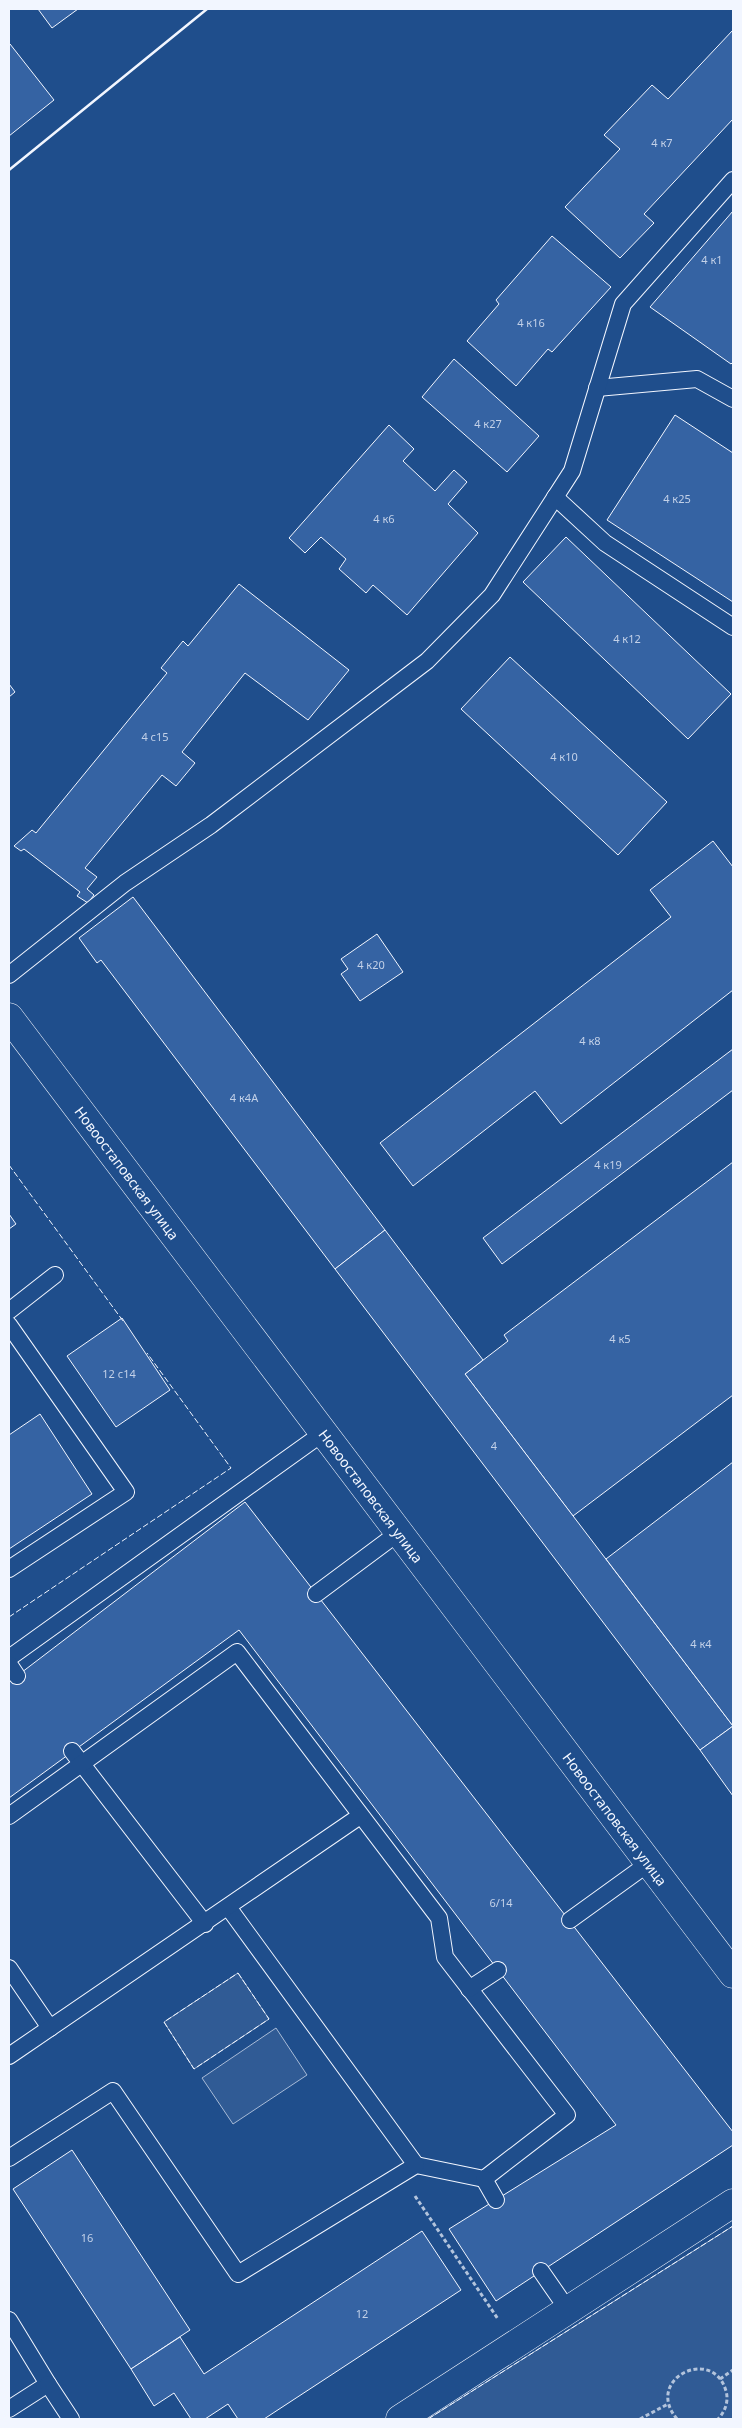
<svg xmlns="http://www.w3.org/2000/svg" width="742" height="2428" font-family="'Noto Sans',sans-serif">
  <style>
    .built { fill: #305b95; stroke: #a8bbd7 }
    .building { fill: #3563a3; stroke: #f2f6ff }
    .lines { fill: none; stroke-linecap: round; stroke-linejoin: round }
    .lane-casing { stroke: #f2f6ff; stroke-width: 18 }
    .street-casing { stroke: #f2f6ff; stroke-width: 29 }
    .secondary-casing { stroke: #f2f6ff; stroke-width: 29 }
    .path { stroke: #b3c4dc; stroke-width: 3; stroke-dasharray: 4 2.5; stroke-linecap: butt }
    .lane { stroke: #1f4e8c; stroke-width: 16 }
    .street { stroke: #1f4e8c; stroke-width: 28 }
    .secondary { stroke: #1f4e8c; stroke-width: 28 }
    .fence { stroke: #f2f6ff; stroke-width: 1; stroke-dasharray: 6 2.5; stroke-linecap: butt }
    .wall { stroke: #f2f6ff; stroke-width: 2.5 }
    .labels { text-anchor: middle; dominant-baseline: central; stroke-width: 4; stroke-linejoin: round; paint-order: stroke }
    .number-label { font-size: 11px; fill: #c3d1e8 }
    .street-label { font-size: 14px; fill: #f2f6ff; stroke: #1f4e8c }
  </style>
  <rect width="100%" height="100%" fill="#1f4e8c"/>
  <!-- built -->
  <g class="built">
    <polygon points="238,1973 269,2019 194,2069 164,2022"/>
    <polygon points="276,2028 307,2075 233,2124 202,2078"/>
    <polygon points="733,2226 733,2419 428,2419"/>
  </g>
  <!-- building -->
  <g class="building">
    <polygon points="38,9 78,9 52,28"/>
    <polygon points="733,30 733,119 644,214 654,223 620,258 565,207 620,149 604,135 652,85 668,99"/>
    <polygon points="10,44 54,100 9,136 9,46"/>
    <polygon points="733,211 733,362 731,364 650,307"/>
    <polygon points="552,236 611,287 552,352 548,349 516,386 467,341 499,304 496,300"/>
    <polygon points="454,359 539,436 507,472 422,397"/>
    <polygon points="675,415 733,453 733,602 607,520"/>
    <polygon points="389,425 414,449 403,461 435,491 454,470 467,482 448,504 478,533 407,615 373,585 366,593 339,569 346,559 321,537 305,553 289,538"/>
    <polygon points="566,537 731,694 688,739 523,582"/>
    <polygon points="239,584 349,670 308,720 245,673 182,752 195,763 176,786 162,775 85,868 97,877 87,889 94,895 88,903 77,896 80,892 24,849 21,851 14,846 32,830 36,833 167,673 161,668 183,641 188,646"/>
    <polygon points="510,657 667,802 618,855 461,709"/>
    <polygon points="9,684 15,692 9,697"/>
    <polygon points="713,841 733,867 733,990 561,1124 535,1091 413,1186 380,1143 671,917 650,890"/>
    <polygon points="133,897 385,1230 335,1269 101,960 97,963 79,938"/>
    <polygon points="377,934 403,972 360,1001 341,974 348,969 341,959"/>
    <polygon points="733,1049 733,1090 502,1264 483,1238"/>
    <polygon points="733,1162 733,1395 573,1516 465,1374 508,1341 504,1335"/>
    <polygon points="9,1214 16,1224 9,1229"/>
    <polygon points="385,1230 483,1360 465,1374 733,1726 700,1750 335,1269"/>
    <polygon points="122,1318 170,1390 116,1427 67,1356"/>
    <polygon points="40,1414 92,1494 9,1549 9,1435"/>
    <polygon points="733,1462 733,1726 606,1559"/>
    <polygon points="245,1502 733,2132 733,2145 496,2301 449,2229 616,2125 239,1630 9,1798 9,1682"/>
    <polygon points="733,1726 733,1796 700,1750"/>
    <polygon points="72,2150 190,2330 131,2369 13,2189"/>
    <polygon points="422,2231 461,2290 264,2419 238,2419 228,2404 205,2419 191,2419 174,2393 154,2406 131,2369 180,2337 204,2374"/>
  </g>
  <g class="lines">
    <defs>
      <g id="lane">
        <polyline points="597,388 697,379 733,399"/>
        <polyline points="555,497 605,543 733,627"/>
        <polyline points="9,975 125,883 211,825 427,661 492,595 572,471 623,304 733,180"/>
        <polyline points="9,1311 55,1275"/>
        <polyline points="9,1325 126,1492 9,1569"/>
        <polyline points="316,1594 398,1533"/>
        <polyline points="9,1658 323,1433"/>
        <polyline points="9,1664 17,1676"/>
        <polyline points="72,1751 205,1924"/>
        <polyline points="9,1816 237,1652 439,1918 445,1957 567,2115 484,2179 416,2165 238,2274 113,2091 9,2158"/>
        <polyline points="228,1907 416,2165"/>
        <polyline points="570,1920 649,1863"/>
        <polyline points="9,1968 50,2028"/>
        <polyline points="469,1989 498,1970"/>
        <polyline points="9,2056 360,1816"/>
        <polyline points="484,2179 496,2200"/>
        <polyline points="541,2271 568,2310"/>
        <polyline points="9,2320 48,2384 9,2409"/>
        <polyline points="48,2384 71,2419"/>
      </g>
      <polyline id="street" points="400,2419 733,2203"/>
      <polyline id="secondary" points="9,1017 733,1974"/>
    </defs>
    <!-- lane casing -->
    <use href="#lane" class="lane-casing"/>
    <!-- street casing -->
    <use href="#street" class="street-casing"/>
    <!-- secondary casing -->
    <use href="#secondary" class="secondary-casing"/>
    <!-- path -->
    <g class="path">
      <polyline points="415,2196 498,2319"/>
      <polyline points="720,2379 733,2370"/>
      <polyline points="640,2419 668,2404"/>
      <path d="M677 2419C643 2379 713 2345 726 2391 729 2401 725 2412 718 2419"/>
    </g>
    <!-- lane -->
    <use href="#lane" class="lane"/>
    <!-- street -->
    <use href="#street" class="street"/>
    <!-- secondary -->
    <use href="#secondary" class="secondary"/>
    <!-- fence -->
    <g class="fence">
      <polyline points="9,1165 123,1321"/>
      <polyline points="9,1617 231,1468 147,1353"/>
      <polygon points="238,1973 269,2019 194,2069 164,2022"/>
      <polyline points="428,2419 733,2226"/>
    </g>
    <!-- wall -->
    <polyline class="wall" points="9,170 207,9"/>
  </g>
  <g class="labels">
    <!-- number labels -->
    <g class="number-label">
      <text x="662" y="142">4 к7</text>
      <text x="712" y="259">4 к1</text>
      <text x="531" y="322">4 к16</text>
      <text x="488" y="423">4 к27</text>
      <text x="677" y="498">4 к25</text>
      <text x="384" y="518">4 к6</text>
      <text x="627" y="638">4 к12</text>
      <text x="155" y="736">4 с15</text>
      <text x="564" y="756">4 к10</text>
      <text x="371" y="964">4 к20</text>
      <text x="590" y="1040">4 к8</text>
      <text x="244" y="1097">4 к4А</text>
      <text x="608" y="1164">4 к19</text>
      <text x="620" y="1338">4 к5</text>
      <text x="119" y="1373">12 с14</text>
      <text x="494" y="1445">4</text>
      <text x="701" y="1643">4 к4</text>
      <text x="501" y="1902">6/14</text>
      <text x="87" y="2237">16</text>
      <text x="362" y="2313">12</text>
    </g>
    <!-- street labels -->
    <g class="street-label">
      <text transform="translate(127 1173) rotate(53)">Новоостаповская улица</text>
      <text transform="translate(371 1496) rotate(53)">Новоостаповская улица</text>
      <text transform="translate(615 1819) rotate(53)">Новоостаповская улица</text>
    </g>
  </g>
  <!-- border -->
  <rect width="742" height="2428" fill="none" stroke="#f2f6ff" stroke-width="20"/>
</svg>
